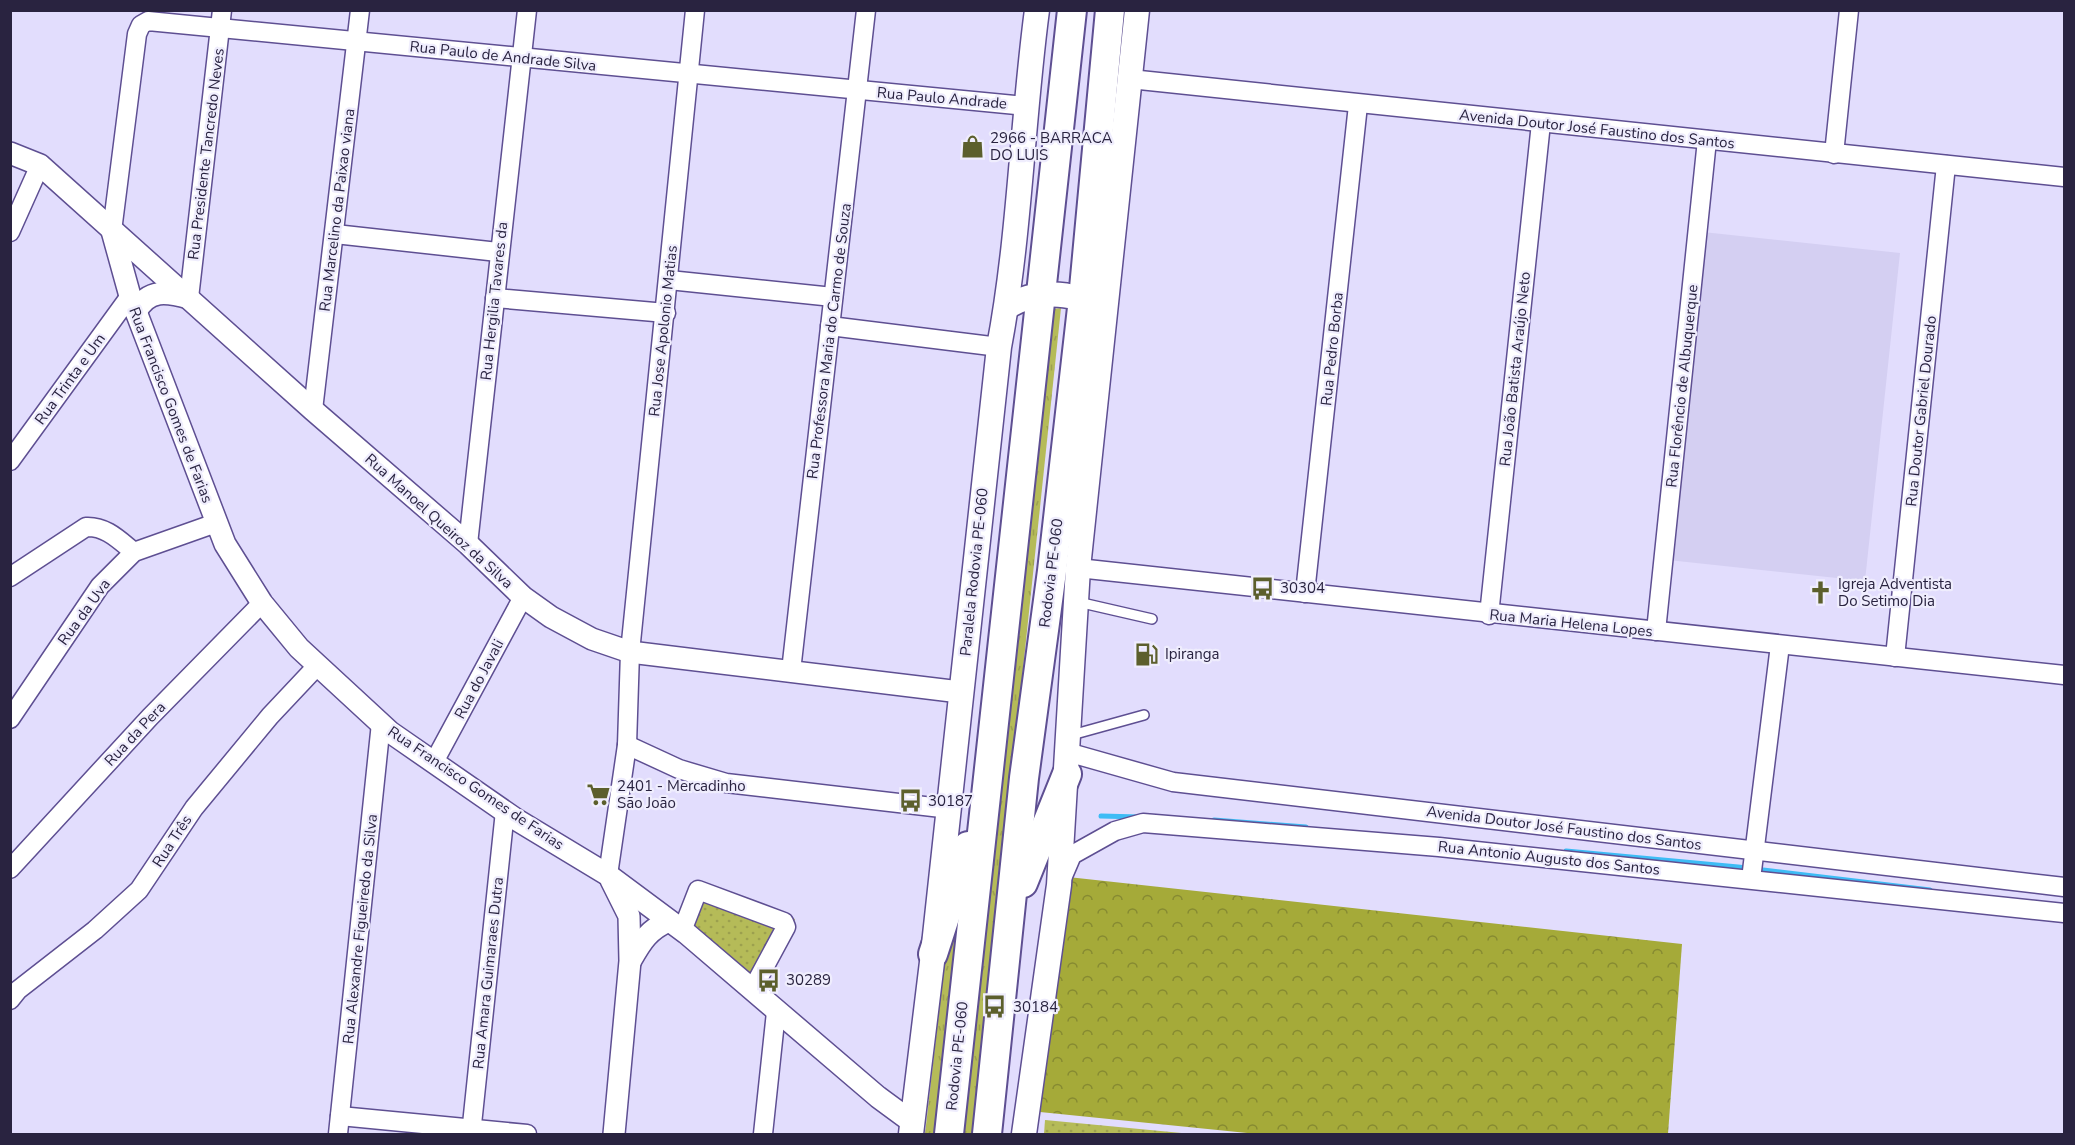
<svg xmlns="http://www.w3.org/2000/svg" width="2075" height="1145" font-family="'Nunito Sans',sans-serif">
  <style>
    .built { fill: #d4cff2 }
    .grass { fill: url(#grass-tufts) }
    .forest { fill: url(#forest-crowns) }
    .park { fill: url(#park-dots) }
    .lines { fill: none; stroke-linecap: round; stroke-linejoin: round }
    .stream { stroke: #3dbcf5; stroke-width: 5 }
    .service-casing { stroke: #5e4f92; stroke-width: 12 }
    .minor-casing { stroke: #5e4f92; stroke-width: 21 }
    .tertiary-casing { stroke: #5e4f92; stroke-width: 24 }
    .secondary-casing { stroke: #5e4f92; stroke-width: 27 }
    .trunk-casing { stroke: #5e4f92; stroke-width: 32 }
    .service { stroke: #fff; stroke-width: 9 }
    .minor { stroke: #fff; stroke-width: 18 }
    .tertiary { stroke: #fff; stroke-width: 21 }
    .secondary { stroke: #fff; stroke-width: 24 }
    .trunk { stroke: #fff; stroke-width: 28 }
    .labels { text-anchor: middle; dominant-baseline: central; stroke-width: 4.5; stroke-linejoin: round; paint-order: stroke }
    .street-label { font-size: 15px; fill: #292340; stroke: #efedfd }
    .poi-label { font-size: 15px; fill: #292340; stroke: #efedfd; text-anchor: start }
  </style>
  <defs>
    <pattern id="grass-tufts" width="24" height="20" patternUnits="userSpaceOnUse" patternTransform="scale(1.5)"><rect width="24" height="20" fill="#b5bb58"/><path d="M3 7l-1-3M5 7V3M7 7l1-3M15 17l-1-3M17 17v-4M19 17l1-3" fill="none" stroke="#9ca04e"/></pattern>
    <pattern id="forest-crowns" width="20" height="18" patternUnits="userSpaceOnUse" patternTransform="scale(1.5)"><rect width="20" height="18" fill="#a5aa39"/><path d="M2 6a3 3 0 1 1 6 0M12 15a3 3 0 1 1 6 0" fill="none" stroke="#868a31"/></pattern>
    <pattern id="park-dots" width="8" height="8" patternUnits="userSpaceOnUse" patternTransform="scale(1.5)"><rect width="8" height="8" fill="#b5bb58"/><path d="M2 2h.1M6 6h.1" fill="none" stroke="#9ca04e" stroke-width="1.8" stroke-linecap="round"/></pattern>
  </defs>
  <rect width="100%" height="100%" fill="#e2ddfd"/>
  <!-- built -->
  <polygon class="built" points="1703,232 1900,253 1865,581 1668,560"/>
  <!-- grass -->
  <g class="grass">
    <polygon points="1061,308 974,1134 957,1134 1043,310"/>
    <polygon points="967,869 939,1134 925,1134 945,958"/>
  </g>
  <!-- forest -->
  <polygon class="forest" points="1068,877 1682,944 1668,1134 1257,1134 1040,1112"/>
  <!-- park -->
  <g class="park">
    <polygon points="696,887 795,919 779,959 764,985 683,919"/>
    <polygon points="1045,1120 1192,1134 1044,1134"/>
  </g>
  <g class="lines">
    <!-- stream -->
    <g class="stream">
      <polyline points="1101,816 1139,817"/>
      <polyline points="1214,820 1306,827"/>
      <polyline points="1566,851 1738,867 1930,890"/>
    </g>
    <defs>
      <g id="service">
        <polyline points="1078,602 1152,619"/>
        <polyline points="1068,736 1144,715"/>
      </g>
      <g id="minor">
        <polyline points="1130,79 2064,177"/>
        <polyline points="1834,154 1849,10"/>
        <polyline points="112,231 137,34 141,25 148,21 1025,106"/>
        <polyline points="10,232 40,165"/>
        <polyline points="335,234 498,252"/>
        <polyline points="669,280 833,297"/>
        <polyline points="189,298 222,10"/>
        <polyline points="495,298 666,313"/>
        <polyline points="830,326 999,347"/>
        <polyline points="313,410 360,10"/>
        <polyline points="10,461 130,296"/>
        <polyline points="468,544 527,10"/>
        <polyline points="1078,568 2064,675"/>
        <path d="M10 577 86 527C106 526 119 540 134 552"/>
        <polyline points="1305,593 1358,105"/>
        <polyline points="1489,615 1541,123"/>
        <polyline points="1656,631 1707,140"/>
        <polyline points="1895,657 1946,165"/>
        <polyline points="791,671 866,10"/>
        <polyline points="10,719 100,586 134,552 216,523"/>
        <polyline points="627,745 679,769 726,783 950,809"/>
        <polyline points="1067,752 1173,782 2064,887"/>
        <polyline points="434,762 523,597"/>
        <polyline points="10,869 150,717 262,603"/>
        <polyline points="608,875 627,745 630,652 695,10"/>
        <polyline points="1063,876 1072,855 1115,831 1143,823 1439,847 2064,913"/>
        <polyline points="1751,879 1780,645"/>
        <polyline points="682,931 698,890 784,922 786,927 752,990"/>
        <polyline points="10,1000 18,990 95,930 139,890 194,808 270,716 318,665"/>
        <polyline points="340,1116 527,1134"/>
        <polyline points="338,1134 381,723"/>
        <polyline points="471,1134 505,811"/>
        <polyline points="763,1134 776,1012"/>
      </g>
      <g id="tertiary">
        <polyline points="10,153 40,165 313,410 468,544 523,597 551,617 592,639 630,652 960,692"/>
        <polyline points="112,231 130,296 225,544 262,603 299,648 390,732 517,820 608,875 686,933 878,1097 912,1122"/>
        <path d="M136 312C148 288 168 292 189 298"/>
        <polyline points="611,880 629,916 630,961 614,1134"/>
        <path d="M631 960C641 942 649 929 669 921"/>
      </g>
      <g id="secondary">
        <path d="M1007 307C1032 291 1073 289 1096 309"/>
        <path d="M911 1134 933 954 999 347C1020 236 1022 122 1037 10"/>
        <polyline points="1024,1134 1059,885 1078,568 1137,10"/>
      </g>
      <g id="trunk">
        <polyline points="1023,883 1067,774"/>
        <polyline points="933,954 968,846"/>
        <polyline points="949,1134 1072,10"/>
        <polyline points="987,1134 1024,778 1052,571 1083,299 1110,10"/>
      </g>
    </defs>
    <!-- service casing -->
    <use href="#service" class="service-casing"/>
    <!-- minor casing -->
    <use href="#minor" class="minor-casing"/>
    <!-- tertiary casing -->
    <use href="#tertiary" class="tertiary-casing"/>
    <!-- secondary casing -->
    <use href="#secondary" class="secondary-casing"/>
    <!-- trunk casing -->
    <use href="#trunk" class="trunk-casing"/>
    <!-- service -->
    <use href="#service" class="service"/>
    <!-- minor -->
    <use href="#minor" class="minor"/>
    <!-- tertiary -->
    <use href="#tertiary" class="tertiary"/>
    <!-- secondary -->
    <use href="#secondary" class="secondary"/>
    <!-- trunk -->
    <use href="#trunk" class="trunk"/>
  </g>
  <!-- icons -->
  <defs>
    <symbol id="shop-bare" viewBox="-9 -9 18 18"><path d="M-5-2.5h2.3a2.7 3.5 0 0 1 5.4 0H5L5.5 6h-11ZM-1.5-2.5h3a1.5 2.3 0 0 0-3 0Z" fill="#5c5f2c" stroke="#efedfd" stroke-width="2.5" paint-order="stroke"/></symbol>
    <symbol id="bus-bare" viewBox="-9 -9 18 18"><path d="M-5-6H5V4H4V6H2V4H-2V6H-4V4H-5ZM-3.5-4V0h7V-4ZM-3.5 1.2v1.5H-2V1.2ZM2 1.2v1.5H3.5V1.2Z" fill="#5c5f2c" stroke="#efedfd" stroke-width="2.5" paint-order="stroke"/></symbol>
    <symbol id="church-bare" viewBox="-9 -9 18 18"><path d="M-1.2-6h2.4v3.5h3.3v2.4h-3.3V6h-2.4V-.1h-3.3v-2.4h3.3Z" fill="#5c5f2c" stroke="#efedfd" stroke-width="2.5" paint-order="stroke"/></symbol>
    <symbol id="fuel-bare" viewBox="-9 -9 18 18"><path d="M-5.5-6h7V0h2V4h1.3V-2.5L3-4.5l.8-.8L6-3V5H2.5V1h-1V6h-7ZM-4.2-4.7v3.2H.2V-4.7Z" fill="#5c5f2c" stroke="#efedfd" stroke-width="2.5" paint-order="stroke"/></symbol>
    <symbol id="supermarket-bare" viewBox="-9 -9 18 18"><path d="M-6-5.5h2.5l.6 2H6L4.5 2H-2.5L-4.4-4H-6ZM-1.5 3.2a1.3 1.3 0 1 0 .1 0ZM3 3.2a1.3 1.3 0 1 0 .1 0Z" fill="#5c5f2c" stroke="#efedfd" stroke-width="2.5" paint-order="stroke"/></symbol>
  </defs>
  <g fill-rule="evenodd">
    <use href="#shop-bare" x="956" y="130" width="33" height="33"/>
    <use href="#bus-bare" x="1246" y="572" width="33" height="33"/>
    <use href="#church-bare" x="1804" y="576" width="33" height="33"/>
    <use href="#fuel-bare" x="1130" y="638" width="33" height="33"/>
    <use href="#supermarket-bare" x="582" y="778" width="33" height="33"/>
    <use href="#bus-bare" x="894" y="784" width="33" height="33"/>
    <use href="#bus-bare" x="752" y="964" width="33" height="33"/>
    <use href="#bus-bare" x="978" y="990" width="33" height="33"/>
  </g>
  <g class="labels">
    <!-- street labels -->
    <g class="street-label">
      <text transform="translate(503 56) rotate(6)">Rua Paulo de Andrade Silva</text>
      <text transform="translate(942 98) rotate(5)">Rua Paulo Andrade</text>
      <text transform="translate(1597 129) rotate(6)">Avenida Doutor José Faustino dos Santos</text>
      <text transform="translate(206 154) rotate(-83)">Rua Presidente Tancredo Neves</text>
      <text transform="translate(337 210) rotate(-83)">Rua Marcelino da Paixao viana</text>
      <text transform="translate(494 301) rotate(-84)">Rua Hergilia Tavares da</text>
      <text transform="translate(663 331) rotate(-84)">Rua Jose Apolonio Matias</text>
      <text transform="translate(829 341) rotate(-83)">Rua Professora Maria do Carmo de Souza</text>
      <text transform="translate(1332 349) rotate(-84)">Rua Pedro Borba</text>
      <text transform="translate(1515 369) rotate(-84)">Rua João Batista Araújo Neto</text>
      <text transform="translate(70 379) rotate(-54)">Rua Trinta e Um</text>
      <text transform="translate(1682 386) rotate(-84)">Rua Florêncio de Albuquerque</text>
      <text transform="translate(171 405) rotate(69)">Rua Francisco Gomes de Farias</text>
      <text transform="translate(1921 411) rotate(-84)">Rua Doutor Gabriel Dourado</text>
      <text transform="translate(439 521) rotate(42)">Rua Manoel Queiroz da Silva</text>
      <text transform="translate(974 572) rotate(-84)">Paralela Rodovia PE-060</text>
      <text transform="translate(1051 573) rotate(-83)">Rodovia PE-060</text>
      <text transform="translate(84 612) rotate(-54)">Rua da Uva</text>
      <text transform="translate(1571 623) rotate(6)">Rua Maria Helena Lopes</text>
      <text transform="translate(479 679) rotate(-62)">Rua do Javali</text>
      <text transform="translate(135 734) rotate(-47)">Rua da Pera</text>
      <text transform="translate(476 788) rotate(34)">Rua Francisco Gomes de Farias</text>
      <text transform="translate(1564 828) rotate(7)">Avenida Doutor José Faustino dos Santos</text>
      <text transform="translate(172 841) rotate(-57)">Rua Três</text>
      <text transform="translate(1549 858) rotate(6)">Rua Antonio Augusto dos Santos</text>
      <text transform="translate(360 929) rotate(-84)">Rua Alexandre Figueiredo da Silva</text>
      <text transform="translate(488 973) rotate(-84)">Rua Amara Guimaraes Dutra</text>
      <text transform="translate(957 1056) rotate(-84)">Rodovia PE-060</text>
    </g>
    <!-- poi labels -->
    <g class="poi-label">
      <text x="990" y="138">2966 - BARRACA<tspan x="990" dy="17">DO LUIS</tspan></text>
      <text x="1838" y="584">Igreja Adventista<tspan x="1838" dy="17">Do Setimo Dia</tspan></text>
      <text x="1280" y="588">30304</text>
      <text x="1165" y="654">Ipiranga</text>
      <text x="617" y="786">2401 - Mercadinho<tspan x="617" dy="17">São João</tspan></text>
      <text x="928" y="801">30187</text>
      <text x="786" y="980">30289</text>
      <text x="1013" y="1007">30184</text>
    </g>
  </g>
  <!-- border -->
  <rect width="2075" height="1145" fill="none" stroke="#292340" stroke-width="24"/>
</svg>
